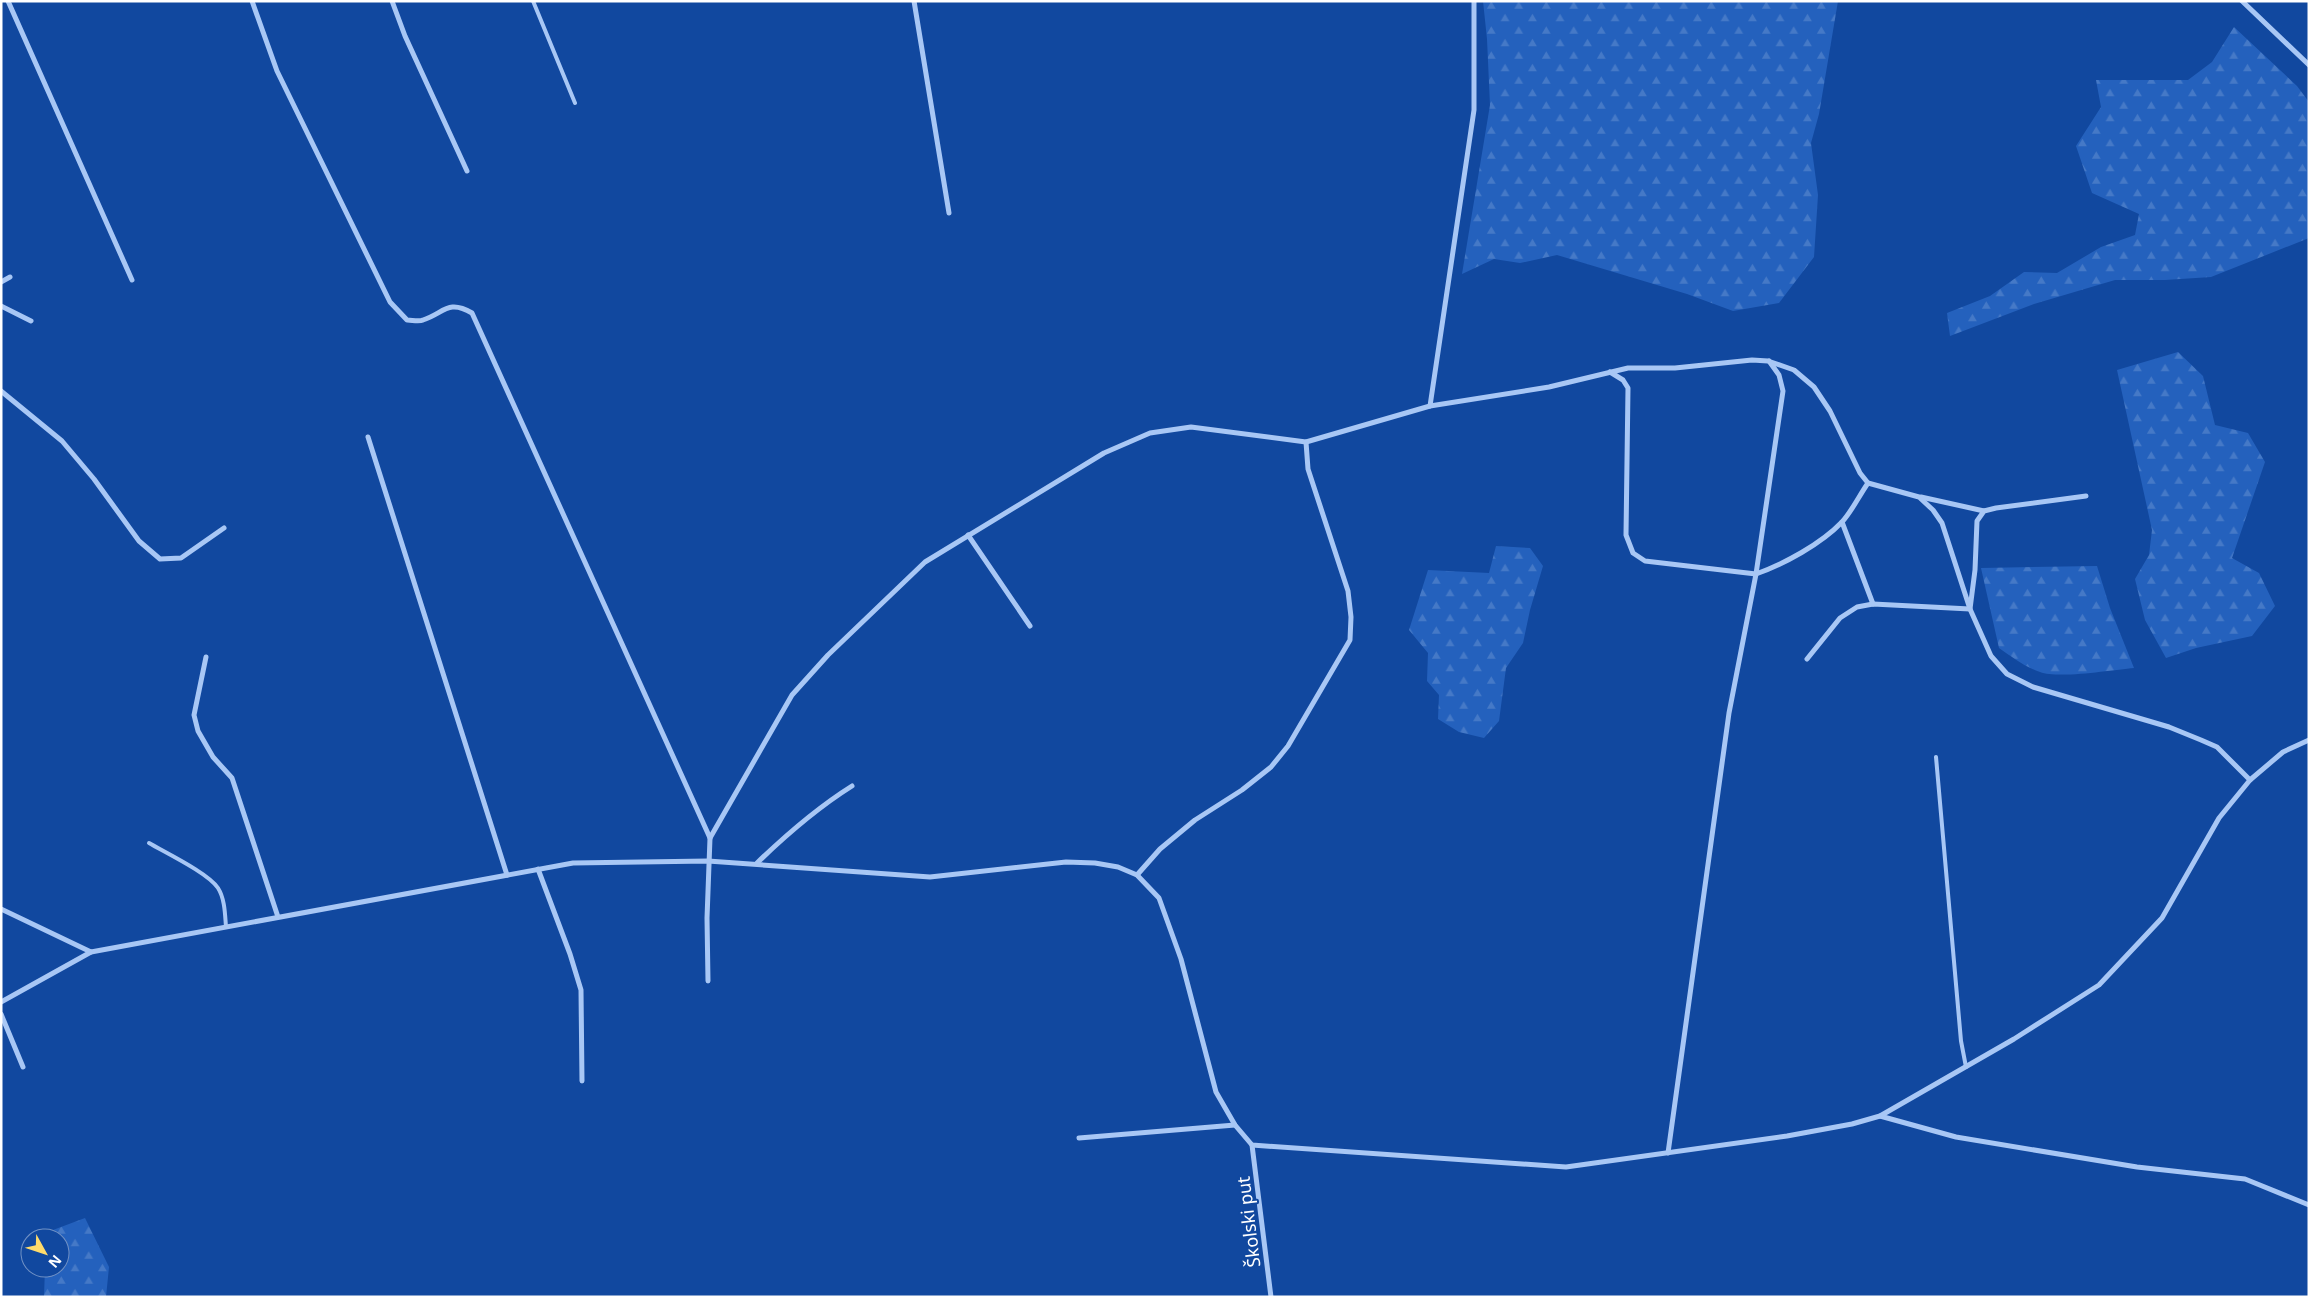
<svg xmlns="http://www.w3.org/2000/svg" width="2310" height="1298" font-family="'Noto Sans',sans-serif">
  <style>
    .forest { fill: url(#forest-firs) }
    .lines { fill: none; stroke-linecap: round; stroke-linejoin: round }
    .service { stroke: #a8c7f5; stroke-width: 4 }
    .minor { stroke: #a8c7f5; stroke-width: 5 }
    .labels { text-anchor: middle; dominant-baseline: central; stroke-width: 4; stroke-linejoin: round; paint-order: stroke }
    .street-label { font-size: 18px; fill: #fff; stroke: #11489f }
  </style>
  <defs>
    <pattern id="forest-firs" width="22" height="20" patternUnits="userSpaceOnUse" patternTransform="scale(1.25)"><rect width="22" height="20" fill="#2461bd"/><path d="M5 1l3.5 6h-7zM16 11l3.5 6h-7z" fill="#4579c7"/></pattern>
  </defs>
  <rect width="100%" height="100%" fill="#11489f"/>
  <!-- forest -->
  <g class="forest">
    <polygon points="1483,1 1838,1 1819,114 1811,143 1818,195 1814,257 1779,303 1733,311 1687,294 1557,255 1520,263 1494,259 1462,274 1490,105 1487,39"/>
    <polygon points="2234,27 2297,86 2309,102 2309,238 2211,277 2165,280 2115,280 2034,304 1950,336 1947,313 1990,296 2024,272 2057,273 2101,247 2135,235 2139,214 2092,193 2076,146 2101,107 2096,80 2188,80 2212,62"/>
    <polygon points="2178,352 2203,376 2215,425 2248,433 2265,462 2232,558 2259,573 2275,606 2252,636 2196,648 2166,658 2145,620 2135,579 2149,555 2152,530 2117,370"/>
    <polygon points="1496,546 1530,548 1543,566 1530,610 1523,643 1506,668 1499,721 1484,738 1459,732 1438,719 1439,695 1427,681 1428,653 1409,630 1428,570 1489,573"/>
    <path d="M2097 566 2110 608 2134 668C2111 670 2059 679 2040 672 2025 667 2012 657 1999 648L1981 568Z"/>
    <polygon points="85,1218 109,1267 106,1297 44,1297 45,1268 60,1268 60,1238 45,1238 45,1233"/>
  </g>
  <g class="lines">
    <!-- service -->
    <g class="service">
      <polyline points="533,1 575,103"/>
      <polyline points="1936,757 1961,1041 1966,1067"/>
      <path d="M149 843C166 853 208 873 218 888 225 899 225 915 226 927"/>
    </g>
    <!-- minor -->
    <g class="minor">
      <polyline points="8,1 132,280"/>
      <path d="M252 1 277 71 390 302 407 320C412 320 419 322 423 320 444 313 448 299 472 313L710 838"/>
      <polyline points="392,1 405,36 467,171"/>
      <polyline points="914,1 949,213"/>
      <polyline points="2242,1 2309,65"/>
      <polyline points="1,282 10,277"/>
      <polyline points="1,306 31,321"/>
      <path d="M1610 372 1623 380 1628 388 1626 535 1633 553 1645 561 1756 574C1784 564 1821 544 1842 522 1852 511 1859 496 1868 483"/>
      <polyline points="1,391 62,441 94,479 139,541 160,559 181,558 224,528"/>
      <polyline points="1430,406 1549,387 1628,368 1675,368 1752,360 1768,361 1794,370 1814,387 1830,411 1860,473 1868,483 1919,497 1933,510 1942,523 1970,609 1991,656 2007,674 2033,687 2169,727 2201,740 2217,747 2250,780"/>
      <polyline points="368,437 507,875"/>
      <polyline points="1921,497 1984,511"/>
      <polyline points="1842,522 1873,604"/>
      <polyline points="968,535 1030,626"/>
      <polyline points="206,657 194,715 198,731 213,757 232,778 278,917"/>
      <polyline points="1807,659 1840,618 1857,607 1873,604 1970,609 1975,570 1977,521 1984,511 1996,508 2086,496"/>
      <path d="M757 863C787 834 817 808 852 786"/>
      <polyline points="538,869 570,954 581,990 582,1081"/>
      <polyline points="1137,875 1160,849 1195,820 1242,790 1271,767 1288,746 1350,640 1351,617 1348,591 1308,469 1306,442"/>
      <polyline points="1,909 91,952 573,863 708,861 930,877 1066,862 1095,863 1118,867 1137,875 1159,898 1181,959 1216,1092 1235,1125 1252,1145 1566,1167 1787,1136 1852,1124 1880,1116 2014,1039 2099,985 2162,918 2219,818 2250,780 2283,752 2309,740"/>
      <polyline points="708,981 707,918 710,838 792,695 828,655 925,562 1104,453 1150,433 1191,427 1306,442 1430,406 1474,110 1474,1"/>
      <polyline points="1,1002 91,952"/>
      <polyline points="1,1014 23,1067"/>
      <polyline points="1880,1116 1956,1137 2137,1167 2245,1179 2309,1205"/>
      <polyline points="1079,1138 1235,1125"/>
      <polyline points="1252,1145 1271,1297"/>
      <polyline points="1668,1153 1729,713 1756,574 1783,391 1779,375 1769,361"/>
    </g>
  </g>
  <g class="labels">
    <!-- street labels -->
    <g class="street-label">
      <text transform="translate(1248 1222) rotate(-97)">Školski put</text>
    </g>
  </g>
  <!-- border -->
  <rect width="2310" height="1298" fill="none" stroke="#ffffff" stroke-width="5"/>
  <!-- north arrow -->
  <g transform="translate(45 1253) rotate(130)"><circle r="24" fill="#11489f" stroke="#7091c5"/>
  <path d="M0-4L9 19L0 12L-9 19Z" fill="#ffdb6b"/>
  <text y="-8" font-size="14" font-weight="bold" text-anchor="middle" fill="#ffffff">N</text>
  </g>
</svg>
